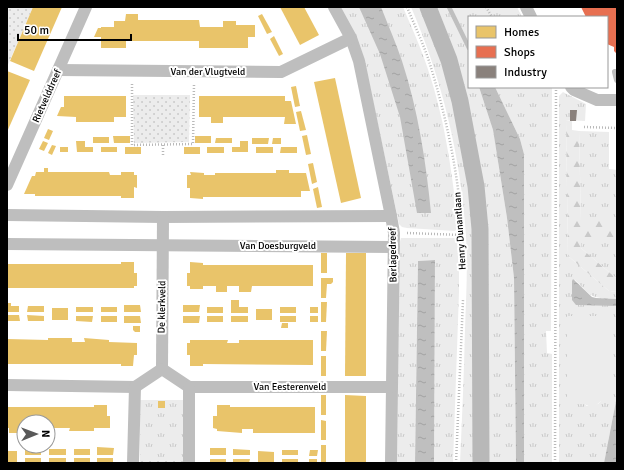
<svg xmlns="http://www.w3.org/2000/svg" width="624" height="470" font-family="Signika,sans-serif">
  <style>
    .grass { fill: url(#grass-tufts); fill-rule: evenodd }
    .forest { fill: url(#forest-firs) }
    .park { fill: url(#park-dots) }
    .pitch { fill: #ececec }
    .water { fill: url(#water-ripples) }
    .homes { fill: #e9c46a }
    .shops { fill: #e76f51 }
    .industry { fill: #8a817c }
    .lines { fill: none; stroke-linecap: round; stroke-linejoin: round }
    .stream { stroke: #bfbfbf; stroke-width: 4.5 }
    .path { stroke: #b9b9b9; stroke-width: 2.5; stroke-dasharray: 1 2; stroke-linecap: butt }
    .lane { stroke: #bebebe; stroke-width: 6 }
    .street { stroke: #bebebe; stroke-width: 12 }
    .secondary { stroke: #b8b8b8; stroke-width: 17 }
    .labels { text-anchor: middle; dominant-baseline: central; stroke-width: 4; stroke-linejoin: round; paint-order: stroke }
    .street-label { font-size: 10px; fill: #000; stroke: #fff }
  </style>
  <defs>
    <pattern id="grass-tufts" width="24" height="20" patternUnits="userSpaceOnUse"><rect width="24" height="20" fill="#ececec"/><path d="M3 7l-1-3M5 7V3M7 7l1-3M15 17l-1-3M17 17v-4M19 17l1-3" fill="none" stroke="#c9c9c9"/></pattern>
    <pattern id="forest-firs" width="22" height="20" patternUnits="userSpaceOnUse"><rect width="22" height="20" fill="#ececec"/><path d="M5 1l3.5 6h-7zM16 11l3.5 6h-7z" fill="#c9c9c9"/></pattern>
    <pattern id="park-dots" width="8" height="8" patternUnits="userSpaceOnUse"><rect width="8" height="8" fill="#ececec"/><path d="M2 2h.1M6 6h.1" fill="none" stroke="#c9c9c9" stroke-width="1.8" stroke-linecap="round"/></pattern>
    <pattern id="water-ripples" width="26" height="14" patternUnits="userSpaceOnUse"><rect width="26" height="14" fill="#bfbfbf"/><path d="M2 4q2-2 4 0t4 0M15 11q2-2 4 0t4 0" fill="none" stroke="#a2a2a2"/></pattern>
  </defs>
  <rect width="100%" height="100%" fill="#fff"/>
  <!-- grass -->
  <g class="grass">
    <path d="M340 7H403C410 24 418 41 424 58 444 113 452 169 458 227L455 231 407 228 402 227 399 224 364 59Z"/>
    <path d="M411 7H420L427 21 445 74 460 133 471 200 474 265 473 463H460C462 419 464 374 465 330 466 298 468 267 466 236 461 157 442 79 411 7Z"/>
    <polygon points="437,7 517,7 522,17 469,17 469,87 479,87 493,130 507,218 514,278 516,463 487,463 487,369 458,62"/>
    <polygon points="495,87 552,87 551,331 546,331 547,353 552,354 552,463 524,463 524,154 520,139"/>
    <path d="M563 92 586 104 585 121 566 120 568 256 609 291 617 292V299C591 298 593 298 575 280L572 300 617 306V396L604 463H559V96ZM608 316 601 401 598 404 587 406 584 404H575V397H567Z"/>
    <polygon points="579,131 609,132 609,169 617,170 617,221 581,221"/>
    <polygon points="581,237 617,237 617,279 581,248"/>
    <polygon points="401,238 454,238 458,240 459,243 459,292 453,463 434,463 435,260 418,261 415,463 397,463 399,245"/>
    <polygon points="140,400 184,400 184,460 140,461"/>
  </g>
  <!-- forest -->
  <polygon class="forest" points="566,120 572,121 572,130 579,131 581,221 617,221 617,237 581,237 581,248 617,279 617,292 609,291 568,256"/>
  <!-- park -->
  <g class="park">
    <polygon points="7,7 33,7 7,67"/>
    <polygon points="133,95 190,95 189,142 134,143"/>
    <polygon points="184,460 184,463 140,463 140,461"/>
  </g>
  <!-- pitch -->
  <polygon class="pitch" points="567,316 609,316 609,401 601,401 595,406 591,407 584,404 575,404 575,397 567,397"/>
  <!-- water -->
  <g class="water">
    <path d="M359 7H381C388 25 396 43 402 61 418 110 426 161 431 213H417L400 117 380 54Z"/>
    <polygon points="479,87 495,87 520,139 524,154 524,463 516,463 514,278 507,218 493,130"/>
    <polygon points="435,260 434,463 415,463 418,261"/>
    <polygon points="573,279 592,297 596,298 617,299 617,306 576,305 572,300 572,281"/>
    <polygon points="617,396 617,463 604,463"/>
  </g>
  <!-- homes -->
  <g class="homes">
    <polygon points="33,7 62,7 34,71 10,61"/>
    <polygon points="280,7 304,7 319,35 300,45"/>
    <polygon points="126,14 138,14 138,20 199,20 200,27 223,27 223,21 236,21 236,25 255,25 255,37 248,37 248,48 199,48 199,41 126,41 126,48 101,48 101,37 94,37 98,28 101,28 101,27 114,27 114,21 125,21"/>
    <polygon points="262,14 272,32 267,34 258,16"/>
    <polygon points="274,36 283,54 279,56 270,39"/>
    <polygon points="7,71 30,80 7,132"/>
    <polygon points="335,78 361,198 341,203 314,82"/>
    <polygon points="296,86 300,106 295,107 291,87"/>
    <polygon points="64,96 126,96 126,117 114,117 114,122 76,122 76,117 57,116 61,107 64,107"/>
    <polygon points="199,96 285,96 285,101 291,101 296,124 284,124 285,117 223,117 223,123 211,123 211,117 199,117"/>
    <polygon points="301,111 306,130 300,131 296,112"/>
    <polygon points="48,129 53,131 49,140 44,138"/>
    <polygon points="307,135 311,154 306,155 302,136"/>
    <polygon points="113,136 130,136 130,143 114,143"/>
    <rect x="195" y="136" width="16" height="7"/>
    <rect x="93" y="137" width="16" height="6"/>
    <polygon points="216,138 232,138 232,143 215,143"/>
    <polygon points="252,138 269,138 268,144 252,144"/>
    <polygon points="273,138 281,138 281,144 272,144"/>
    <polygon points="43,141 48,143 44,151 39,149"/>
    <polygon points="76,141 85,141 85,147 93,147 93,152 77,152"/>
    <polygon points="240,141 248,141 248,152 232,152 232,147 240,147"/>
    <polygon points="52,145 56,146 52,155 48,153"/>
    <rect x="60" y="147" width="8" height="5"/>
    <rect x="101" y="147" width="16" height="5"/>
    <rect x="125" y="147" width="16" height="7"/>
    <rect x="184" y="147" width="16" height="7"/>
    <rect x="207" y="147" width="17" height="6"/>
    <rect x="256" y="147" width="17" height="6"/>
    <polygon points="281,147 297,147 297,153 280,153"/>
    <polygon points="313,163 317,182 312,184 308,164"/>
    <polygon points="44,168 48,168 48,172 109,172 110,175 121,175 121,172 134,172 134,175 137,175 137,188 134,187 134,198 121,198 121,196 35,196 35,194 24,194 32,176 35,176 36,172 44,172"/>
    <polygon points="276,170 289,170 289,173 306,173 310,191 301,191 301,197 203,197 203,199 190,198 190,188 187,188 187,175 191,175 190,172 204,173 204,175 215,175 215,173 276,173"/>
    <polygon points="318,187 322,207 317,208 313,189"/>
    <rect x="321" y="253" width="6" height="20"/>
    <polygon points="346,253 366,253 366,376 345,376"/>
    <polygon points="121,262 134,262 134,273 137,273 137,286 134,286 134,288 7,288 7,264 121,264"/>
    <polygon points="190,262 203,263 203,265 313,265 313,286 252,286 251,292 239,292 239,286 227,286 227,292 216,292 216,286 203,286 203,289 190,289 190,286 187,286 187,273 190,273"/>
    <polygon points="321,278 333,278 333,282 331,284 327,284 326,298 321,298"/>
    <polygon points="231,300 239,300 239,307 248,307 248,313 231,313"/>
    <polygon points="321,302 327,302 326,322 321,322"/>
    <polygon points="7,303 11,303 11,306 19,306 19,312 7,312"/>
    <polygon points="124,305 140,305 141,312 124,312"/>
    <polygon points="183,305 200,305 199,312 183,312"/>
    <polygon points="28,306 44,306 44,312 27,312"/>
    <rect x="76" y="307" width="17" height="5"/>
    <rect x="101" y="307" width="16" height="5"/>
    <rect x="207" y="307" width="16" height="6"/>
    <rect x="280" y="307" width="16" height="6"/>
    <rect x="310" y="307" width="8" height="6"/>
    <rect x="52" y="308" width="16" height="12"/>
    <rect x="256" y="309" width="16" height="11"/>
    <polygon points="7,315 19,315 20,321 7,321"/>
    <polygon points="27,315 44,316 44,321 28,321"/>
    <polygon points="76,316 93,316 92,322 76,321"/>
    <rect x="101" y="316" width="16" height="6"/>
    <polygon points="124,316 140,316 141,323 124,323"/>
    <polygon points="183,316 200,316 199,323 183,323"/>
    <rect x="207" y="316" width="16" height="6"/>
    <rect x="231" y="316" width="17" height="6"/>
    <rect x="280" y="316" width="16" height="6"/>
    <rect x="310" y="316" width="8" height="6"/>
    <polygon points="282,323 288,323 288,328 281,328"/>
    <polygon points="133,326 140,326 140,332 135,332 133,330"/>
    <polygon points="321,331 327,331 326,351 321,351"/>
    <polygon points="48,338 72,338 72,342 85,342 84,338 109,340 109,342 137,343 137,355 134,355 133,366 121,366 121,364 7,364 7,339 48,340"/>
    <polygon points="190,340 228,340 227,343 239,343 239,340 313,340 313,365 203,364 203,366 190,366 190,355 187,355 187,343 190,343"/>
    <rect x="321" y="356" width="5" height="20"/>
    <rect x="321" y="395" width="5" height="20"/>
    <polygon points="345,395 366,396 366,463 345,463"/>
    <rect x="158" y="401" width="7" height="7"/>
    <polygon points="94,405 107,405 107,416 110,416 110,428 94,428 94,431 69,431 70,428 48,428 48,422 24,422 24,428 20,428 20,433 9,433 9,428 7,428 7,407 94,407"/>
    <polygon points="217,405 230,405 230,407 315,407 315,433 253,433 253,429 242,429 242,433 217,431 217,429 213,428 213,416 217,416"/>
    <polygon points="321,420 326,421 326,440 321,440"/>
    <rect x="321" y="445" width="5" height="18"/>
    <polygon points="97,447 114,448 113,455 97,455"/>
    <rect x="210" y="448" width="16" height="7"/>
    <rect x="25" y="449" width="16" height="6"/>
    <rect x="49" y="449" width="17" height="6"/>
    <rect x="74" y="449" width="16" height="6"/>
    <polygon points="233,449 250,450 250,455 233,455"/>
    <rect x="282" y="450" width="16" height="5"/>
    <polygon points="310,450 318,450 317,456 309,456"/>
    <rect x="7" y="451" width="10" height="11"/>
    <polygon points="258,451 274,452 274,463 258,463"/>
    <rect x="25" y="458" width="16" height="5"/>
    <rect x="49" y="458" width="17" height="5"/>
    <rect x="74" y="458" width="16" height="5"/>
    <rect x="97" y="458" width="16" height="5"/>
    <rect x="210" y="459" width="16" height="4"/>
    <polygon points="233,459 250,459 249,463 233,463"/>
    <rect x="282" y="459" width="16" height="4"/>
    <rect x="309" y="459" width="8" height="4"/>
  </g>
  <!-- shops -->
  <polygon class="shops" points="581,7 617,7 617,54 614,51 614,47 607,44 607,17 586,17"/>
  <!-- industry -->
  <polygon class="industry" points="570,110 577,110 576,121 570,121"/>
  <g class="lines">
    <!-- stream -->
    <polyline class="stream" points="449,7 469,48"/>
    <!-- path -->
    <g class="path">
      <path d="M407 7C414 24 422 41 428 58 447 117 461 185 463 247"/>
      <polyline points="486,7 492,17"/>
      <polyline points="132,84 132,145 193,144 194,84"/>
      <polyline points="584,127 617,128"/>
      <polyline points="163,145 163,157"/>
      <polyline points="407,233 462,235"/>
      <polyline points="456,463 463,300"/>
      <polyline points="555,463 556,87"/>
    </g>
    <!-- lane -->
    <polyline class="lane" points="615,72 617,80"/>
    <!-- street -->
    <g class="street">
      <polyline points="334,7 351,38 359,61 391,216 394,233 391,463"/>
      <polyline points="526,7 531,17"/>
      <polyline points="58,70 281,72 351,38"/>
      <polyline points="571,87 574,90 597,100 617,100"/>
      <polyline points="7,185 86,7"/>
      <polyline points="7,215 163,217 391,216"/>
      <polyline points="7,244 394,247"/>
      <polyline points="162,369 163,217"/>
      <polyline points="7,385 135,387 162,369 189,387 392,387"/>
      <polyline points="133,463 135,387"/>
      <polyline points="189,463 189,387"/>
    </g>
    <!-- secondary -->
    <polyline class="secondary" points="428,7 449,60 460,101 476,186 480,229 481,463"/>
  </g>
  <g class="labels">
    <!-- street labels -->
    <g class="street-label">
      <text x="208" y="72">Van der Vlugtveld</text>
      <text transform="translate(47 96) rotate(-66)">Rietvelddreef</text>
      <text transform="translate(460 231) rotate(-94)">Henry Dunantlaan</text>
      <text x="278" y="246">Van Doesburgveld</text>
      <text transform="translate(393 255) rotate(-91)">Berlagedreef</text>
      <text transform="translate(162 307) rotate(-89)">De klerkveld</text>
      <text x="290" y="387">Van Eesterenveld</text>
    </g>
  </g>
  <!-- border -->
  <rect width="624" height="470" fill="none" stroke="#000000" stroke-width="16"/>
  <!-- legend -->
  <rect x="468" y="16" width="140" height="72" fill="#ffffff" stroke="#999999"/>
  <rect x="476" y="26" width="20" height="12" fill="#e9c46a" stroke="#999999"/>
  <text x="504" y="36" font-size="12" fill="#000000">Homes</text>
  <rect x="476" y="46" width="20" height="12" fill="#e76f51" stroke="#999999"/>
  <text x="504" y="56" font-size="12" fill="#000000">Shops</text>
  <rect x="476" y="66" width="20" height="12" fill="#8a817c" stroke="#999999"/>
  <text x="504" y="76" font-size="12" fill="#000000">Industry</text>
  <!-- north arrow -->
  <g transform="translate(36 434) rotate(89)"><circle r="19" fill="#ffffff" stroke="#999999"/>
  <path d="M0-3L7 15L0 10L-7 15Z" fill="#595959"/>
  <text y="-6" font-size="11" font-weight="bold" text-anchor="middle" fill="#000000">N</text>
  </g>
  <!-- scale -->
  <path d="M18 34v6h113v-6" fill="none" stroke="#000000" stroke-width="2"/>
  <text x="24" y="34" font-size="12" fill="#000000" stroke="#ffffff" stroke-width="3" paint-order="stroke">50 m</text>
</svg>
